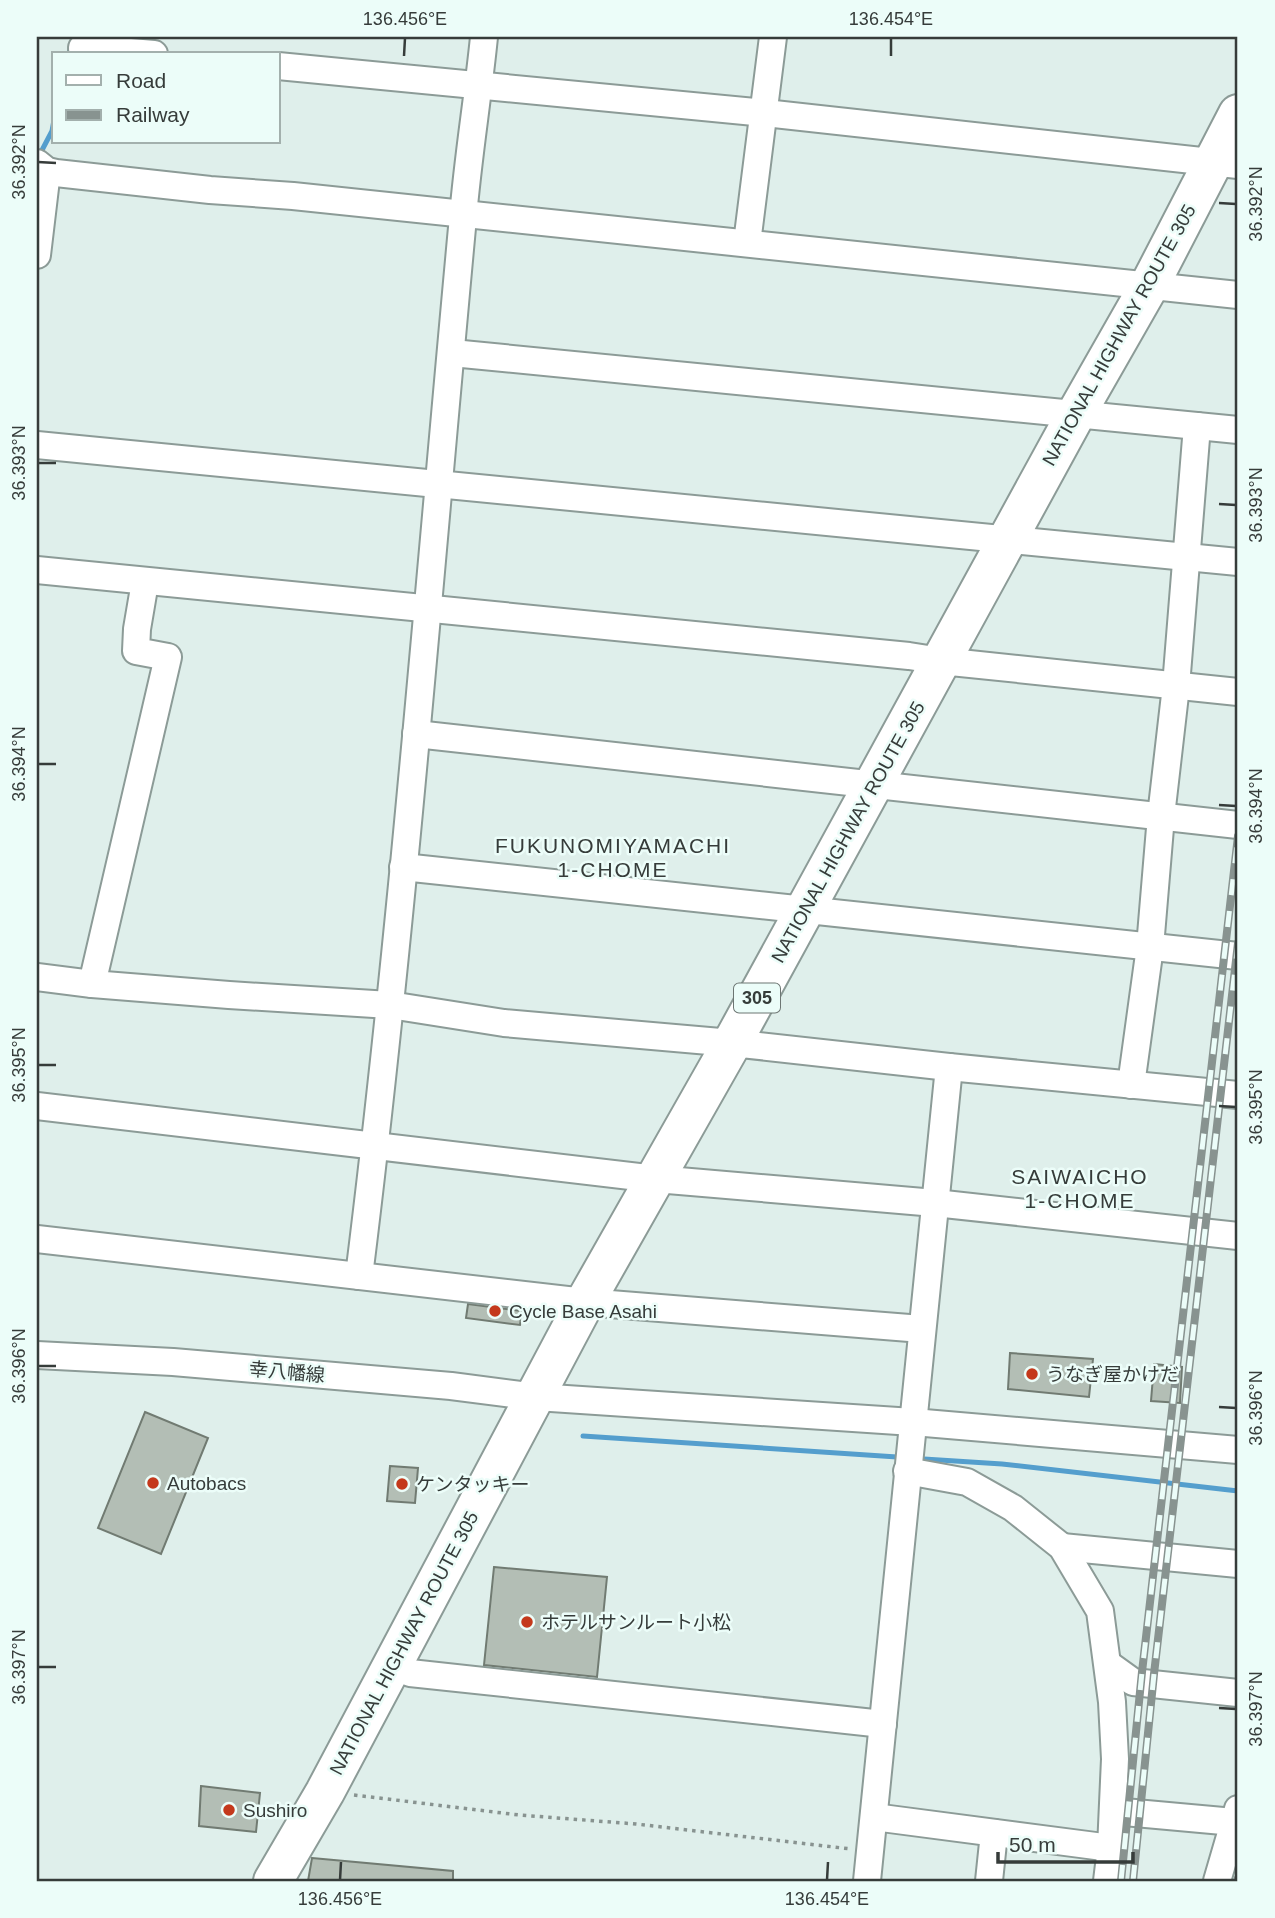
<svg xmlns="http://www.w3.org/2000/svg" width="1275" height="1918" font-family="Arial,'Noto Sans JP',sans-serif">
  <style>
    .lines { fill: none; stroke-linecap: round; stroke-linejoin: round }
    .stream { stroke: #549ecd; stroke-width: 5 }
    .building { fill: #b3beb5; stroke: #717b72; stroke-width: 2 }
    .minor-casing { stroke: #8c9b97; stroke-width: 30 }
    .highway-casing { stroke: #8c9b97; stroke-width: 42 }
    .path { stroke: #889390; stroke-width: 3.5; stroke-dasharray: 3.5 5; stroke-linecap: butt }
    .minor { stroke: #fff; stroke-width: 26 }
    .highway { stroke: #fff; stroke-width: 38 }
    .rail-casing { stroke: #889390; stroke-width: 8 }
    .rail { stroke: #ecfdf9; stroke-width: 5; stroke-dasharray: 16; stroke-linecap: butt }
    .ticks { fill: none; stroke: #363c3a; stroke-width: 2.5 }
    .poi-dot { fill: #c4391c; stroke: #ecfdf9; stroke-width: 2.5 }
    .labels { text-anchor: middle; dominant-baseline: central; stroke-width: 5; stroke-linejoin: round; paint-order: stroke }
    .shield { fill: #ecfdf9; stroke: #6d7673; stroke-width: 2 }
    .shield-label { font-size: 18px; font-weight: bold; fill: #363c3a }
    .street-label { font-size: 19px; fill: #363c3a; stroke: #ecfdf9 }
    .poi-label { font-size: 19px; fill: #363c3a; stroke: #ecfdf9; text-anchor: start }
    .neighbourhood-label { font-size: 21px; letter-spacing: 2px; fill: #363c3a; stroke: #ecfdf9 }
    .neatline { fill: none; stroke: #363c3a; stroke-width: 2.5 }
    .ticks-label { font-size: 18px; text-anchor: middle; fill: #363c3a }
  </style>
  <rect width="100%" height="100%" fill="#dfefeb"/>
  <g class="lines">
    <!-- stream -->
    <g class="stream">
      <polyline points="69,54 74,37"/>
      <polyline points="40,154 52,131 54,120"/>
      <polyline points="583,1436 897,1457"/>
      <polyline points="924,1459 1002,1464 1238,1491"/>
    </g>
  </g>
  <!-- building -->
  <g class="building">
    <polygon points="468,1304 522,1311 520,1325 466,1318"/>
    <polygon points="1010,1353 1093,1359 1089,1397 1008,1389"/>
    <polygon points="1154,1364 1182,1367 1180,1403 1151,1401"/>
    <polygon points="145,1412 208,1438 161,1554 98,1528"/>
    <polygon points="390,1466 418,1468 415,1503 387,1501"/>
    <polygon points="494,1567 607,1577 597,1677 484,1665"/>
    <polygon points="201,1786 260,1793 256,1832 199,1826"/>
    <polygon points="312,1858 453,1871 453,1881 308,1881"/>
  </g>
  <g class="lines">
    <defs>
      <g id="minor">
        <polyline points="82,48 154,54"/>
        <polyline points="278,66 765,113 1238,165"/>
        <polyline points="37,163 47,171 56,173 210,190 293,196 1238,295"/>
        <polyline points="747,243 773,37"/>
        <polyline points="37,255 47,171"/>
        <polyline points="452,353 1238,430"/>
        <polyline points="37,445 1238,562"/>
        <polyline points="37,570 909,656 941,661 1238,692"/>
        <polyline points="416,734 1238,825"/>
        <polyline points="403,867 1238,956"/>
        <polyline points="37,977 92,984 229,995 390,1005 504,1023 732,1043 949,1067 1238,1095"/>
        <polyline points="92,984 168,657 136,651 137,629 145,582"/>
        <polyline points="1131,1085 1150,947 1161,816 1176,686 1197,426"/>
        <polyline points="37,1106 656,1179 935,1203 1238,1236"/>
        <polyline points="37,1239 585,1302 922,1329"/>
        <path d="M359 1276C403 924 430 570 463 217 468 157 478 97 484 37"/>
        <polyline points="37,1355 173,1362 451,1386 536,1397 913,1422 1238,1450"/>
        <polyline points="907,1471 967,1482 1013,1508 1062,1547 1100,1611 1112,1702 1115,1759 1111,1848 1107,1881"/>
        <polyline points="1062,1547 1238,1564"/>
        <polyline points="1108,1664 1133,1682 1238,1693"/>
        <polyline points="392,1666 410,1673 883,1724"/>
        <polyline points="1113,1811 1234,1822"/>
        <polyline points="874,1817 1111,1848"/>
        <polyline points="867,1881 949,1067"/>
        <polyline points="989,1881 994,1833"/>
        <polyline points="1217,1881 1238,1809"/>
      </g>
      <polyline id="highway" points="273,1881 325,1792 585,1302 732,1043 1076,414 1149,286 1238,114"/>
    </defs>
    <!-- minor casing -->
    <use href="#minor" class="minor-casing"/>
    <!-- highway casing -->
    <use href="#highway" class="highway-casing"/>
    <!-- path -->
    <polyline class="path" points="354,1795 519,1815 636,1824 851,1849"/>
    <!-- minor -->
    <use href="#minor" class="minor"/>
    <!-- highway -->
    <use href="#highway" class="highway"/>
    <defs>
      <g id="rail">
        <polyline points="1121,1881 1142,1672 1238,836"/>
        <polyline points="1133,1881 1154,1674 1238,943"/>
        <polyline points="1237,1881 1238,1878"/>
      </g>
    </defs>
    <!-- rail casing -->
    <use href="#rail" class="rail-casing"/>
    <!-- rail -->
    <use href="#rail" class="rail"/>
  </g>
  <!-- ticks -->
  <path class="ticks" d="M404 56 405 38M891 56V38M38 162 56 163M1219 203 1236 204M38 463H56M1219 504 1236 505M38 764H56M1219 805 1236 806M38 1065H56M1219 1106 1236 1107M38 1366H56M1219 1407 1236 1408M38 1667H56M1219 1708 1236 1709M340 1880 341 1862M827 1880 828 1862"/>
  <!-- markers -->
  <g class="poi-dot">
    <circle cx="495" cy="1311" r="7"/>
    <circle cx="1032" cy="1374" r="7"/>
    <circle cx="153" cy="1483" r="7"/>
    <circle cx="402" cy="1484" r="7"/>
    <circle cx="527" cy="1622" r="7"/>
    <circle cx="229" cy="1810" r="7"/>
  </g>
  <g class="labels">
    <!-- shield labels -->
    <rect class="shield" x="734" y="983.5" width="46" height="29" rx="5"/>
    <g class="shield-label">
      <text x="757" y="998">305</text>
    </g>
    <!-- street labels -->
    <g class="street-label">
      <text transform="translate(1119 335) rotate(-61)">NATIONAL HIGHWAY ROUTE 305</text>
      <text transform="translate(848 832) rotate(-61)">NATIONAL HIGHWAY ROUTE 305</text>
      <text transform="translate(287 1372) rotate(5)">幸八幡線</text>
      <text transform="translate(404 1643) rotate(-62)">NATIONAL HIGHWAY ROUTE 305</text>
    </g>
    <!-- poi labels -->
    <g class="poi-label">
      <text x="509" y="1311">Cycle Base Asahi</text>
      <text x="1046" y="1374">うなぎ屋かけだ</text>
      <text x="167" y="1483">Autobacs</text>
      <text x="416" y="1484">ケンタッキー</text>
      <text x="541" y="1622">ホテルサンルート小松</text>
      <text x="243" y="1810">Sushiro</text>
    </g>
    <!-- neighbourhood labels -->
    <g class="neighbourhood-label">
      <text x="613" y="845">FUKUNOMIYAMACHI<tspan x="613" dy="24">1-CHOME</tspan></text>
      <text x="1080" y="1176">SAIWAICHO<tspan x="1080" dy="24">1-CHOME</tspan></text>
    </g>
  </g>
  <!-- border -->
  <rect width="1275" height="1918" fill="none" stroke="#ecfdf9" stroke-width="77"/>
  <!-- legend -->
  <rect x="52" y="52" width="228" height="91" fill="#ecfdf9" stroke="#a3b0ad" stroke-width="2"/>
  <rect x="66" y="75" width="35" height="10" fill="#ffffff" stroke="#a3b0ad" stroke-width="2"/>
  <text x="116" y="88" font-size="21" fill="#363c3a">Road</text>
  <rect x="66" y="110" width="35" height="10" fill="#889390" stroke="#a3b0ad" stroke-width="2"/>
  <text x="116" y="122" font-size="21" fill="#363c3a">Railway</text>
  <!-- scale -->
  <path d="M998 1852v10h135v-10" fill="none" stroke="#363c3a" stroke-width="3.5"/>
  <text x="1009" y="1852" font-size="21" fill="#363c3a" stroke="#ecfdf9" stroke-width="5" paint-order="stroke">50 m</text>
  <rect x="38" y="38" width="1198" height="1842" class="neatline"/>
  <g class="ticks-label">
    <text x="405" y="25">136.456°E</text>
    <text x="891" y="25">136.454°E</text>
    <text transform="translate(19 162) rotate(-90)" y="6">36.392°N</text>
    <text transform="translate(1256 204) rotate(-90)" y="6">36.392°N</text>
    <text transform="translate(19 463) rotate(-90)" y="6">36.393°N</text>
    <text transform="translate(1256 505) rotate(-90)" y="6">36.393°N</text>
    <text transform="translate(19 764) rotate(-90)" y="6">36.394°N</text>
    <text transform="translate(1256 806) rotate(-90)" y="6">36.394°N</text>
    <text transform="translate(19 1065) rotate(-90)" y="6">36.395°N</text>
    <text transform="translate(1256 1107) rotate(-90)" y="6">36.395°N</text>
    <text transform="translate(19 1366) rotate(-90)" y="6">36.396°N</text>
    <text transform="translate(1256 1408) rotate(-90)" y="6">36.396°N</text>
    <text transform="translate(19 1667) rotate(-90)" y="6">36.397°N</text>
    <text transform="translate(1256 1709) rotate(-90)" y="6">36.397°N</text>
    <text x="340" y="1905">136.456°E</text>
    <text x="827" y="1905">136.454°E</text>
  </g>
</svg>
